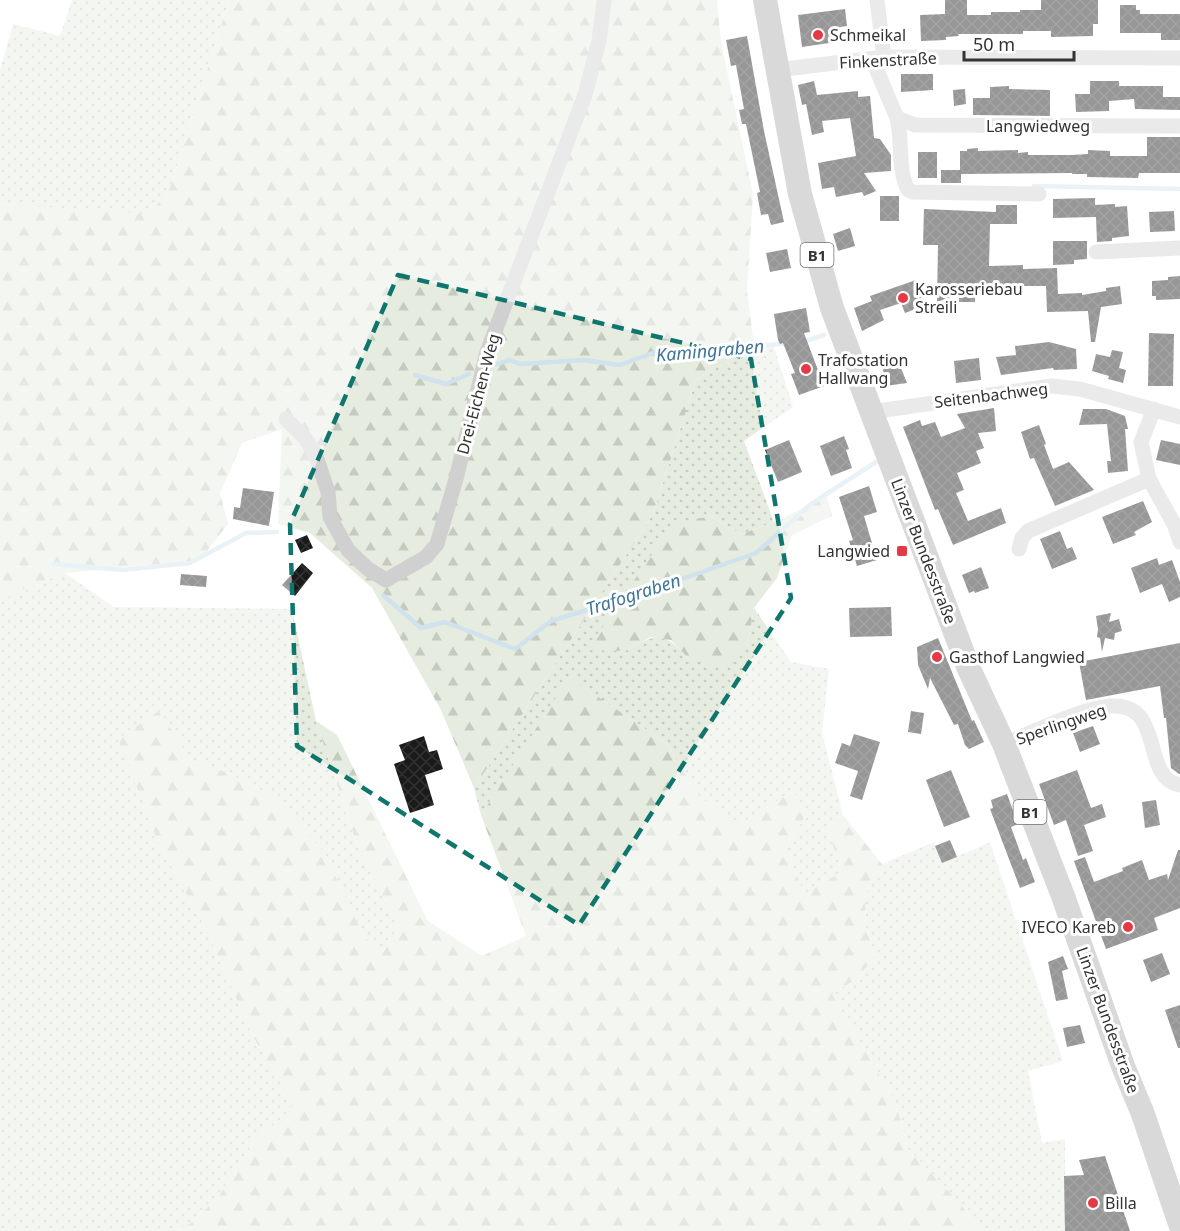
<svg xmlns="http://www.w3.org/2000/svg" width="1180" height="1231" font-family="'Noto Sans',sans-serif">
  <style>
    .grass { fill: url(#grass-dots) }
    .forest { fill: url(#forest-firs) }
    .lines { fill: none; stroke-linecap: round; stroke-linejoin: round }
    .stream { stroke: #cfe2ee; stroke-width: 4.5 }
    .building { fill: url(#building-cross-hatch) }
    .minor { stroke: #d0d0d0; stroke-width: 15 }
    .primary { stroke: #ababab; stroke-width: 24 }
    .marked { fill: none; stroke: #0f766e; stroke-width: 4.5; stroke-dasharray: 12 8; stroke-linejoin: round }
    .poi-dot { fill: #e63946; stroke: #fff; stroke-width: 2 }
    .labels { text-anchor: middle; dominant-baseline: central; stroke-width: 6; stroke-linejoin: round; paint-order: stroke }
    .shield { fill: #fff; stroke: #707070; stroke-width: 1.5 }
    .shield-label { font-size: 15px; font-weight: bold; fill: #333 }
    .poi-label { font-size: 16px; fill: #333; stroke: #fff; text-anchor: start }
    .street-label { font-size: 16px; fill: #333; stroke: #fff }
    .water-label { font-size: 18px; font-style: italic; fill: #3f7597; stroke: #fff }
  </style>
  <defs>
    <pattern id="grass-dots" width="8" height="8" patternUnits="userSpaceOnUse" patternTransform="scale(1.5)"><rect width="8" height="8" fill="#e6ecdf"/><path d="M2 2h.1M6 6h.1" fill="none" stroke="#c6cbc0" stroke-width="1.8" stroke-linecap="round"/></pattern>
    <pattern id="forest-firs" width="22" height="20" patternUnits="userSpaceOnUse" patternTransform="scale(1.5)"><rect width="22" height="20" fill="#e6ecdf"/><path d="M5 1l3.5 6h-7zM16 11l3.5 6h-7z" fill="#c6cbc0"/></pattern>
    <pattern id="building-cross-hatch" width="8" height="8" patternUnits="userSpaceOnUse" patternTransform="scale(1.5)"><rect width="8" height="8" fill="#1a1a1a"/><path d="M0 0l8 8M0 8l8-8" fill="none" stroke="#333"/></pattern>
  </defs>
  <rect width="100%" height="100%" fill="#fff"/>
  <!-- grass -->
  <g class="grass">
    <polygon points="72,0 229,0 170,188 150,215 0,204 0,70 13,24 60,36"/>
    <path d="M773 344 793 407 744 441 774 522 741 534 710 516 625 651C658 633 662 630 689 659L747 648 754 608 791 662 829 669 822 733 843 815 827 828 842 872 804 895 786 846 807 814 793 791 737 826 699 796 666 743 570 678 481 815 474 788 653 514 696 380 754 346Z"/>
    <polygon points="65,573 114,607 292,609 316,721 356,842 401,932 382,951 365,938 324,852 269,794 223,771 192,761 159,712 158,842 208,933 252,1035 294,1104 279,1121 256,1139 219,1196 191,1223 174,1231 0,1231 0,602 14,593"/>
    <polygon points="934,842 942,863 990,842 1063,1061 1028,1071 1042,1143 1065,1139 1065,1231 981,1231 960,1203 908,1149 896,1103 832,994 859,977 875,955 866,928 865,895 882,864"/>
  </g>
  <!-- forest -->
  <g class="forest">
    <polygon points="229,0 717,0 721,42 753,194 747,291 754,346 696,380 653,514 474,788 441,710 372,588 310,533 278,524 282,429 242,443 220,493 228,524 200,560 65,573 14,593 0,602 0,204 150,214 170,188"/>
    <polygon points="827,497 832,516 792,535 777,578 754,608 747,648 728,668 689,659 671,640 651,637 625,651 587,650 671,526 710,516 741,534 774,522"/>
    <polygon points="569,677 666,743 699,796 737,826 793,791 807,814 786,846 804,894 842,872 827,828 843,815 882,864 865,895 866,928 875,955 859,977 832,994 896,1103 908,1149 960,1203 981,1231 174,1231 191,1223 219,1196 256,1139 279,1121 293,1104 252,1035 208,933 158,842 118,739 159,711 192,761 223,771 269,794 324,852 365,938 382,951 401,932 356,842 316,721 337,735 428,921 482,956 526,936 481,815"/>
  </g>
  <g class="lines">
    <!-- stream -->
    <g class="stream">
      <polyline points="1034,186 1180,189"/>
      <polyline points="803,342 824,335"/>
      <polyline points="492,366 509,360 521,364 583,360 620,365 661,350 689,353 789,343"/>
      <polyline points="415,375 446,384 469,374"/>
      <polyline points="53,564 123,570 190,563 246,533 277,532"/>
      <polyline points="384,596 421,628 445,622 515,649 551,621 639,594 756,553 811,504 876,462"/>
    </g>
  </g>
  <!-- building -->
  <g class="building">
    <polygon points="945,0 967,0 967,15 991,15 991,12 1020,12 1020,10 1041,10 1041,0 1098,0 1098,24 1093,24 1093,36 1051,37 1051,31 1023,31 1023,34 958,34 959,36 946,37 946,40 921,41 920,15 945,14"/>
    <polygon points="1120,5 1136,5 1136,10 1140,10 1140,14 1180,14 1180,40 1161,40 1161,33 1120,33"/>
    <polygon points="845,9 847,26 834,28 836,42 802,47 798,15"/>
    <polygon points="747,36 764,131 784,222 771,225 768,214 761,215 757,193 760,192 746,124 742,124 739,110 744,109 736,65 731,66 726,40"/>
    <polygon points="901,74 933,74 933,90 901,92"/>
    <polygon points="814,81 817,95 858,91 858,97 870,96 874,138 880,139 891,155 891,171 864,173 876,191 864,196 862,192 836,197 834,187 822,189 818,163 856,156 850,118 822,121 824,132 812,135 806,104 802,105 798,85"/>
    <polygon points="1090,81 1119,81 1119,86 1163,86 1163,97 1180,97 1180,110 1135,109 1134,99 1109,101 1109,111 1076,112 1075,94 1090,94"/>
    <polygon points="1009,86 1009,89 1050,90 1050,116 973,115 973,98 990,98 990,87"/>
    <polygon points="965,89 966,104 954,106 953,90"/>
    <polygon points="1147,137 1180,137 1180,173 1139,173 1138,178 1087,177 1087,174 1072,174 1072,173 961,174 961,183 941,183 941,170 960,170 960,151 967,151 967,149 978,148 978,151 1018,150 1018,153 1028,152 1028,155 1072,155 1088,154 1088,150 1110,151 1110,156 1147,156"/>
    <rect x="918" y="152" width="19" height="26"/>
    <rect x="880" y="196" width="19" height="25"/>
    <polygon points="1095,198 1095,205 1115,204 1115,207 1127,206 1129,236 1112,238 1112,241 1097,242 1096,217 1053,218 1053,199"/>
    <polygon points="996,205 1017,205 1017,224 990,224 989,266 1023,265 1023,269 1057,268 1058,294 1082,293 1082,295 1106,291 1106,288 1120,286 1122,304 1101,307 1095,342 1091,342 1088,311 1047,312 1046,286 1022,286 1022,292 978,292 978,298 975,298 975,302 959,302 959,294 937,302 938,245 923,245 924,209 996,212"/>
    <polygon points="1174,211 1175,231 1150,232 1149,212"/>
    <polygon points="850,228 855,246 838,251 833,234"/>
    <polygon points="1053,241 1087,241 1087,259 1074,260 1074,264 1053,265"/>
    <polygon points="787,249 791,268 770,272 766,253"/>
    <polygon points="1180,276 1180,299 1156,300 1156,296 1152,296 1152,281 1168,280 1168,277"/>
    <polygon points="916,280 924,306 905,313 901,303 880,310 884,320 862,331 854,308 872,301 870,296"/>
    <polygon points="806,308 810,332 804,333 824,386 799,395 791,374 795,373 783,343 780,344 778,340 774,314"/>
    <polygon points="1149,333 1174,334 1173,386 1148,386"/>
    <polygon points="1049,342 1076,349 1077,369 1054,370 1053,368 1001,375 996,357 1016,355 1015,346"/>
    <polygon points="1112,350 1123,352 1119,368 1126,370 1123,383 1108,379 1109,376 1092,371 1096,354 1110,357"/>
    <polygon points="897,358 907,383 885,386 882,359"/>
    <polygon points="979,358 981,380 956,383 954,361"/>
    <polygon points="994,408 996,431 978,433 984,448 976,451 981,463 957,473 964,490 956,493 968,521 1001,508 1006,523 953,545 938,509 935,510 903,427 920,420 922,426 935,422 941,437 965,428 957,414"/>
    <polygon points="1083,409 1106,409 1125,416 1128,429 1125,429 1128,471 1108,473 1107,461 1111,461 1107,424 1079,425"/>
    <polygon points="1039,425 1046,444 1044,445 1053,469 1069,462 1094,490 1055,506 1034,458 1030,459 1021,432"/>
    <polygon points="844,436 849,449 846,450 852,468 831,476 820,446"/>
    <polygon points="789,440 802,472 778,482 765,450"/>
    <polygon points="1161,440 1180,444 1180,465 1156,460"/>
    <polygon points="869,486 877,512 864,516 877,560 857,566 849,541 853,540 839,497"/>
    <polygon points="243,488 274,492 269,526 233,519 234,507 240,508"/>
    <polygon points="1143,501 1152,522 1134,532 1136,535 1113,544 1102,517"/>
    <polygon points="1060,531 1067,549 1072,547 1077,559 1052,569 1040,539"/>
    <polygon points="307,535 313,548 301,553 295,540"/>
    <polygon points="1157,558 1159,565 1172,560 1180,582 1180,597 1169,602 1162,584 1140,593 1131,568"/>
    <polygon points="302,563 313,573 295,596 282,585"/>
    <polygon points="981,567 989,588 975,593 974,591 969,593 962,575"/>
    <polygon points="181,574 207,576 206,587 180,585"/>
    <polygon points="891,607 892,636 850,637 849,608"/>
    <polygon points="1111,613 1109,622 1119,619 1122,631 1115,633 1114,640 1105,638 1102,652 1100,638 1097,637 1098,629 1096,616"/>
    <polygon points="938,638 972,721 974,720 984,742 969,749 965,745 958,724 954,725 930,678 928,689 918,665 917,647"/>
    <polygon points="1180,643 1180,774 1179,774 1171,768 1166,718 1164,718 1160,686 1086,700 1079,662"/>
    <polygon points="911,711 924,713 921,734 908,732"/>
    <polygon points="1093,726 1100,744 1080,752 1073,733"/>
    <polygon points="854,734 880,742 862,800 850,796 858,771 835,763 842,743 850,746"/>
    <polygon points="424,736 429,752 437,750 443,769 425,775 434,805 410,813 394,764 405,760 399,745"/>
    <polygon points="951,770 970,817 944,827 926,780"/>
    <polygon points="1077,770 1091,808 1102,804 1106,817 1084,825 1093,851 1078,856 1066,820 1054,825 1039,784"/>
    <polygon points="1007,794 1018,824 1011,827 1023,860 1026,858 1035,882 1020,888 990,809 993,808 991,800"/>
    <polygon points="1156,800 1160,825 1145,828 1142,802"/>
    <polygon points="950,840 957,857 942,863 935,846"/>
    <polygon points="1178,850 1180,850 1180,908 1154,918 1158,930 1106,949 1074,861 1085,857 1094,882 1123,871 1122,868 1142,860 1149,880 1167,874 1168,880"/>
    <polygon points="1162,953 1170,974 1151,982 1143,960"/>
    <polygon points="1063,956 1068,969 1062,971 1068,999 1056,1001 1048,962"/>
    <polygon points="1180,1005 1180,1048 1178,1048 1165,1010"/>
    <polygon points="1080,1025 1085,1043 1067,1047 1063,1028"/>
    <polygon points="1105,1156 1130,1231 1065,1231 1064,1176 1084,1175 1079,1160"/>
  </g>
  <g class="lines">
    <!-- minor -->
    <g class="minor">
      <polyline points="877,0 884,57"/>
      <polyline points="872,59 897,118 915,125 1180,126"/>
      <polyline points="777,70 884,57 1180,58"/>
      <path d="M897 118C903 142 897 168 908 190L913 192 1039 194"/>
      <polyline points="1096,252 1180,248"/>
      <polyline points="1154,409 1141,442 1149,479 1174,524 1180,542"/>
      <polyline points="871,412 1051,386 1080,389 1180,417"/>
      <polyline points="286,419 305,438 316,456 328,492 330,517 348,550 368,569 386,580 426,557 437,544 456,479 487,352 585,95 599,41 604,0"/>
      <polyline points="1019,549 1022,538 1028,531 1149,479"/>
      <path d="M1004 744C1031 733 1084 707 1112 706 1166 704 1140 778 1180 785"/>
    </g>
    <!-- primary -->
    <polyline class="primary" points="765,0 800,194 832,308 969,669 1004,744 1063,896 1123,1066 1143,1114 1180,1224"/>
  </g>
  <!-- marked area -->
  <path d="M0 0H1180V1231H0ZM398 275 751 359 791 598 579 925 297 746 290 524Z" fill="#fff" fill-opacity=".55" fill-rule="evenodd"/>
  <path class="marked" d="M398 275 751 359 791 598 579 925 297 746 290 524Z"/>
  <!-- markers -->
  <g class="poi-dot">
    <circle cx="818" cy="35" r="6"/>
    <circle cx="903" cy="298" r="6"/>
    <circle cx="806" cy="369" r="6"/>
    <rect x="896" y="545" width="12" height="12" rx="3"/>
    <circle cx="937" cy="657" r="6"/>
    <circle cx="1128" cy="927" r="6"/>
    <circle cx="1093" cy="1203" r="6"/>
  </g>
  <g class="labels">
    <!-- shield labels -->
    <g class="shield">
      <rect x="800.5" y="243" width="33" height="24" rx="4.5"/>
      <rect x="1013.5" y="800" width="33" height="24" rx="4.5"/>
    </g>
    <g class="shield-label">
      <text x="817" y="255">B1</text>
      <text x="1030" y="812">B1</text>
    </g>
    <!-- poi labels -->
    <g class="poi-label">
      <text x="830" y="35">Schmeikal</text>
      <text x="915" y="289">Karosseriebau<tspan x="915" dy="18">Streili</tspan></text>
      <text x="818" y="360">Trafostation<tspan x="818" dy="18">Hallwang</tspan></text>
      <text x="890" y="551" text-anchor="end">Langwied</text>
      <text x="949" y="657">Gasthof Langwied</text>
      <text x="1116" y="927" text-anchor="end">IVECO Kareb</text>
      <text x="1105" y="1203">Billa</text>
    </g>
    <!-- street labels -->
    <g class="street-label">
      <text transform="translate(888 60) rotate(-3)">Finkenstraße</text>
      <text x="1038" y="126">Langwiedweg</text>
      <text transform="translate(478 394) rotate(-75)">Drei-Eichen-Weg</text>
      <text transform="translate(991 395) rotate(-7)">Seitenbachweg</text>
      <text transform="translate(924 551) rotate(69)">Linzer Bundesstraße</text>
      <text transform="translate(1061 724) rotate(-19)">Sperlingweg</text>
      <text transform="translate(1108 1020) rotate(70)">Linzer Bundesstraße</text>
    </g>
    <!-- water labels -->
    <g class="water-label">
      <text transform="translate(710 350) rotate(-5)">Kamingraben</text>
      <text transform="translate(633 594) rotate(-18)">Trafograben</text>
    </g>
  </g>
  <!-- scale -->
  <path d="M964 51v9h110v-9" fill="none" stroke="#333333" stroke-width="3"/>
  <text x="973" y="51" font-size="18" fill="#333333" stroke="#ffffff" stroke-width="4.5" paint-order="stroke">50 m</text>
</svg>
